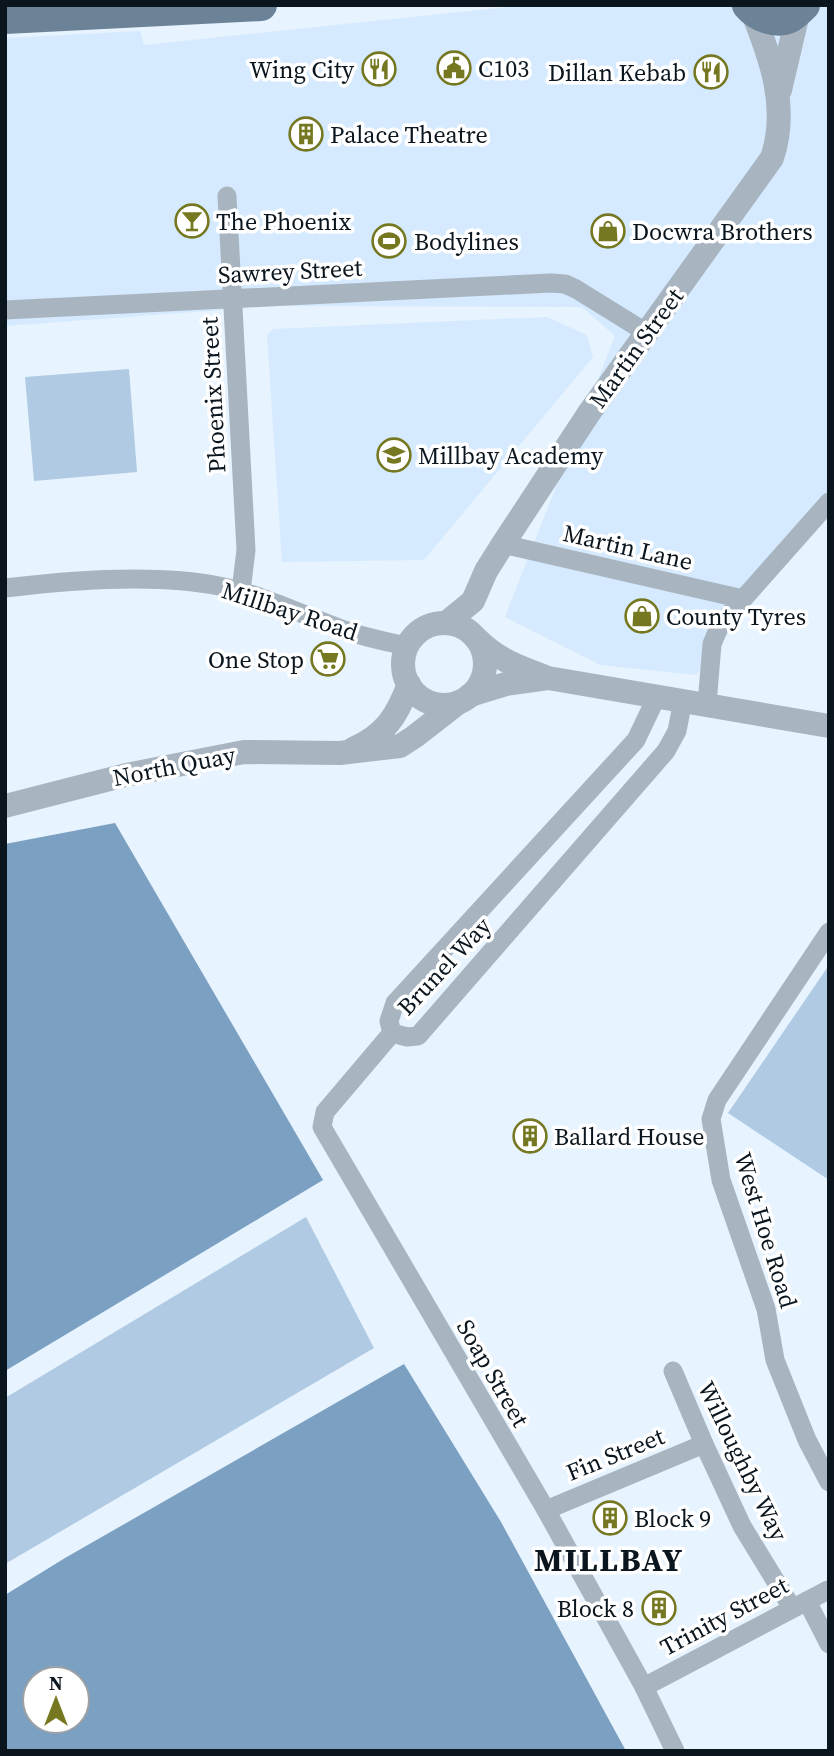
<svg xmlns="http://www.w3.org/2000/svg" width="834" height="1756" font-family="'Source Serif 4',serif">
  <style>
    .built { fill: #d5eafe }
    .green { fill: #afcae2 }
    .water { fill: #7ba0c1; fill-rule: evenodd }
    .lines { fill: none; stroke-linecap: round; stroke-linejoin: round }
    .minor { stroke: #a8b5c1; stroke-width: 19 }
    .tertiary { stroke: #a8b5c1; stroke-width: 24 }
    .primary { stroke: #6b8297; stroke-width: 32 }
    .labels { text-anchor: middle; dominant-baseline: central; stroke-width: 7; stroke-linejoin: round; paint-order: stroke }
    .poi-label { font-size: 24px; fill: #0a151e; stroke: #fff; text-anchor: start }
    .street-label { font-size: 24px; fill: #0a151e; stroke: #fff }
    .district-label { font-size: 32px; font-weight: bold; letter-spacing: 2px; fill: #0a151e; stroke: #fff }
  </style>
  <rect width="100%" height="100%" fill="#e7f3fe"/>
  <!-- built -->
  <g class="built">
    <polygon points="526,5 829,5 829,507 696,675 601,665 505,617 615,336 582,307 276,306 5,326 5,38 140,31 144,45"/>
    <polygon points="547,317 587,335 593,357 424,560 282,562 267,335 273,329"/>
  </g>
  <!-- green -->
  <g class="green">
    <polygon points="129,369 137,472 34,481 25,377"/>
    <polygon points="829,965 829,1180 728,1113"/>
    <polygon points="306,1217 374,1348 5,1564 5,1398"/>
  </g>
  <!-- water -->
  <g class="water">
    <polygon points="115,823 323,1180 5,1371 5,844"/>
    <path d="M404 1364 501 1522 626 1751H5V1595L65 1558ZM35 1679H77V1721H35Z"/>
  </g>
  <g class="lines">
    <!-- minor -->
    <g class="minor">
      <polyline points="227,196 246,550 241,591"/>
      <polyline points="5,310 551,283 565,284 576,289 647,333"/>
      <polyline points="503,544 743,599"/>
      <path d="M5 588C70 580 155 573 219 586 265 595 306 617 350 632 368 638 388 642 407 646"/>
      <polyline points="657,696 636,740 395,1003 389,1021 392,1033 407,1037 418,1036 666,751 677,731 683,700"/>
      <polyline points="707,704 712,644 720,625 829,502"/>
      <polyline points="829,932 717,1100 711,1119 721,1180 766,1309 775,1360 807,1440 829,1482"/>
      <polyline points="392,1033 325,1112 322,1127 546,1510 644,1687 675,1751"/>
      <polyline points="673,1371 704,1444 742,1526 792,1608"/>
      <polyline points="546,1510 704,1444"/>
      <polyline points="807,1601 829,1644"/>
      <polyline points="644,1687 828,1590"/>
    </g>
    <!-- tertiary -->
    <g class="tertiary">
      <polyline points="780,90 799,9"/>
      <path d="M446 623 473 601 486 571 503 544 589 413 772 158C789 108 771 58 752 11"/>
      <circle cx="444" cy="664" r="41"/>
      <path d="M478 640C497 659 518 667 543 676"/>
      <polyline points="470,695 506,684 548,678 829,726"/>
      <path d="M353 749C385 735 397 716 409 684"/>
      <polyline points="5,806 126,775 244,752 340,753 400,746 414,737 459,702"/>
    </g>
    <!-- primary -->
    <g class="primary">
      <path d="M748 5C757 16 777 24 790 17 795 14 800 9 804 5"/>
      <polyline points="5,18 261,5"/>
    </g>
  </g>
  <!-- icons -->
  <defs>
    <symbol id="civic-ring" viewBox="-11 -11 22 22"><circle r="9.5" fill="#fff" stroke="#757820" stroke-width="1.5"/><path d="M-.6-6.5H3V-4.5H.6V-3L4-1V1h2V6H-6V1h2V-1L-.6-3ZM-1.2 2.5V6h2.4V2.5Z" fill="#757820"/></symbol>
    <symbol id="restaurant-ring" viewBox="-11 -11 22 22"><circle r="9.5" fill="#fff" stroke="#757820" stroke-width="1.5"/><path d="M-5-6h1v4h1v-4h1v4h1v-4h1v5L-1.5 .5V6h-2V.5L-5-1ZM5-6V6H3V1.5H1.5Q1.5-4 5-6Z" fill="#757820"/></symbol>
    <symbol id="building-ring" viewBox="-11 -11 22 22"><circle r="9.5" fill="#fff" stroke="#757820" stroke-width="1.5"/><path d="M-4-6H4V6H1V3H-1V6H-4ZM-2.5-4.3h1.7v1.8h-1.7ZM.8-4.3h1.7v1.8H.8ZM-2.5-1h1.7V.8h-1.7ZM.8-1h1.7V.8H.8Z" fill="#757820"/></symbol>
    <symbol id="bar-ring" viewBox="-11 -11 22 22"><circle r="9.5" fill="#fff" stroke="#757820" stroke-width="1.5"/><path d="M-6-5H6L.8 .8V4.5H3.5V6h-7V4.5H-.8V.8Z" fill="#757820"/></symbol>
    <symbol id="shop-ring" viewBox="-11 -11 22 22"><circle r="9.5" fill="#fff" stroke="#757820" stroke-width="1.5"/><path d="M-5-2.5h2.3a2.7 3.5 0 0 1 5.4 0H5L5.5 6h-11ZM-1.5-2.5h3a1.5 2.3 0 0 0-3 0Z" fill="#757820"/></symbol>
    <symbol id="stadium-ring" viewBox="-11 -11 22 22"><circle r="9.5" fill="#fff" stroke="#757820" stroke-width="1.5"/><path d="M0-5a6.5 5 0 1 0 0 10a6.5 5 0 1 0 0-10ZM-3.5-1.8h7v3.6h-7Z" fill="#757820"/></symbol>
    <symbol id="school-ring" viewBox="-11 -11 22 22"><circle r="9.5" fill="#fff" stroke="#757820" stroke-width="1.5"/><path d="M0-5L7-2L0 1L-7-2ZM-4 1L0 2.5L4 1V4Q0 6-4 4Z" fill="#757820"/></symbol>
    <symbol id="supermarket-ring" viewBox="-11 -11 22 22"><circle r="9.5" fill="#fff" stroke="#757820" stroke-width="1.5"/><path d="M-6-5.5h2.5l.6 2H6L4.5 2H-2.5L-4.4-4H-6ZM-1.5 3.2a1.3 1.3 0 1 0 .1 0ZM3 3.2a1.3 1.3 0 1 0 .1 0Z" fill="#757820"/></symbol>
  </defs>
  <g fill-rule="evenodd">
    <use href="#civic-ring" x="435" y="49" width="38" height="38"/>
    <use href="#restaurant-ring" x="360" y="50" width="38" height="38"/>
    <use href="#restaurant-ring" x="692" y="53" width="38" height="38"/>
    <use href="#building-ring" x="287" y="115" width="38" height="38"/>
    <use href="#bar-ring" x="173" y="202" width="38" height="38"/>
    <use href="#shop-ring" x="589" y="212" width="38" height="38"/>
    <use href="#stadium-ring" x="370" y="222" width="38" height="38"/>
    <use href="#school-ring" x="375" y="436" width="38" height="38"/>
    <use href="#shop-ring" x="623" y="597" width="38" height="38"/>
    <use href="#supermarket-ring" x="309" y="640" width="38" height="38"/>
    <use href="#building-ring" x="511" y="1117" width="38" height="38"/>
    <use href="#building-ring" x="591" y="1499" width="38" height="38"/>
    <use href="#building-ring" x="640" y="1589" width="38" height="38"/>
  </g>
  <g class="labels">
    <!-- poi labels -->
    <g class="poi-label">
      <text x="478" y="68">C103</text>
      <text x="354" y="69" text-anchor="end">Wing City</text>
      <text x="686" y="72" text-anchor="end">Dillan Kebab</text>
      <text x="330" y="134">Palace Theatre</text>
      <text x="216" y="221">The Phoenix</text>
      <text x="632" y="231">Docwra Brothers</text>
      <text x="414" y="241">Bodylines</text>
      <text x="418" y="455">Millbay Academy</text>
      <text x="666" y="616">County Tyres</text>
      <text x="304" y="659" text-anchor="end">One Stop</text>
      <text x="554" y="1136">Ballard House</text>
      <text x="634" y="1518">Block 9</text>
      <text x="634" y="1608" text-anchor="end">Block 8</text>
    </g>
    <!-- street labels -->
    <g class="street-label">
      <text transform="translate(290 271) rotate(-3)">Sawrey Street</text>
      <text transform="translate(636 348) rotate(-54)">Martin Street</text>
      <text transform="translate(213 395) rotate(-93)">Phoenix Street</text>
      <text transform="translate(628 547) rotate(13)">Martin Lane</text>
      <text transform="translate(290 611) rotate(18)">Millbay Road</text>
      <text transform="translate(174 766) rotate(-11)">North Quay</text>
      <text transform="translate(444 966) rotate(-47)">Brunel Way</text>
      <text transform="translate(766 1230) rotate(73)">West Hoe Road</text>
      <text transform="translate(493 1373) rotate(60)">Soap Street</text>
      <text transform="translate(615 1454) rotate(-22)">Fin Street</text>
      <text transform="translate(743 1461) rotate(64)">Willoughby Way</text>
      <text transform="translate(724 1616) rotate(-28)">Trinity Street</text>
    </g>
    <!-- district labels -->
    <g class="district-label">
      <text x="609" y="1560">MILLBAY</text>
    </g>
  </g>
  <!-- border -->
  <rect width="834" height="1756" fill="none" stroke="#0a151e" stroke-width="14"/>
  <!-- north arrow -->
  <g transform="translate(56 1700)"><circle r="33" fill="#ffffff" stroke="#9da1a5" stroke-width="2"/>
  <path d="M0-5L12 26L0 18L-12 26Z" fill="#757820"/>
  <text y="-10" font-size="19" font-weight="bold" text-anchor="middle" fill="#0a151e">N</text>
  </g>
</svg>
